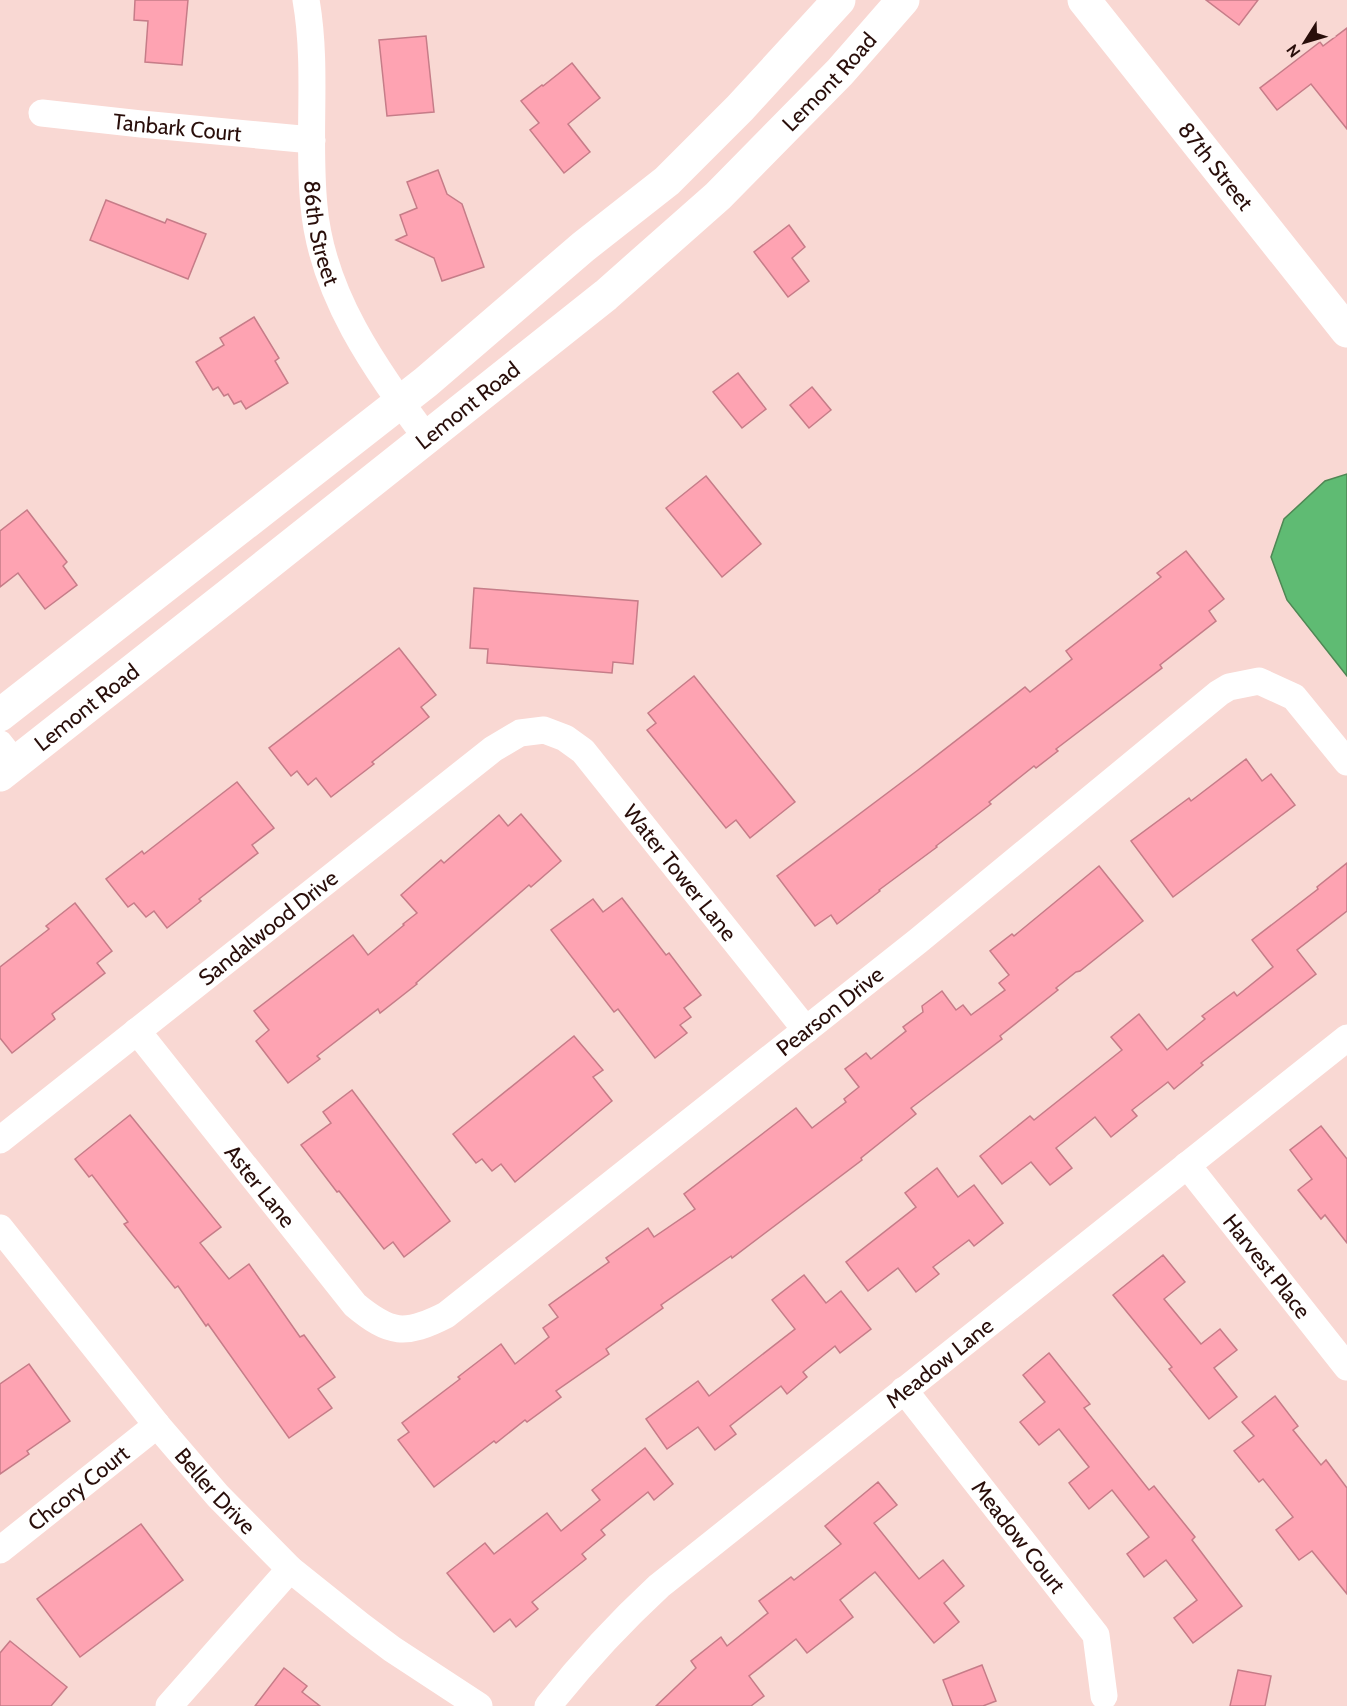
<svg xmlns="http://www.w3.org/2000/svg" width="1347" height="1706" font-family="Cabin,sans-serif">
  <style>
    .water { fill: #5fbb73; stroke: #4f8754; stroke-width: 1.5 }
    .building { fill: #fea3b2; stroke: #c67c88; stroke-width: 1.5 }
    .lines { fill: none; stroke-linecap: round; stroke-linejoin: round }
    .minor { stroke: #fff; stroke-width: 27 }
    .major { stroke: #fff; stroke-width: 33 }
    .labels { text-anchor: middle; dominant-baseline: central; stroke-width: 6; stroke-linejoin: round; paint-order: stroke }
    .street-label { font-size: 22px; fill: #290e0a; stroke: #f9d8d3 }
  </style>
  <rect width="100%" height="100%" fill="#f9d8d3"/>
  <!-- water -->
  <polygon class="water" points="1347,474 1347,676 1287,600 1271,557 1284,519 1325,481"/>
  <!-- building -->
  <g class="building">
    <polygon points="135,0 188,0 182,65 145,62 148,21 134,20"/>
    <polygon points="1206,0 1258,0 1239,25"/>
    <polygon points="1347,28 1347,129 1311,84 1277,110 1260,88 1320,42 1323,46"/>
    <polygon points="426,36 434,112 387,116 379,40"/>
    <polygon points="572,63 600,98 568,124 590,152 564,173 530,130 539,123 521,101 542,85 543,86"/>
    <polygon points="438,170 447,194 462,204 484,267 442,281 434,258 396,240 407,235 400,215 417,208 407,182"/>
    <polygon points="106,200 165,223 167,219 206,234 188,279 90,240"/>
    <polygon points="789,225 805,247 792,258 809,281 788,297 754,252"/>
    <polygon points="254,317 279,358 275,361 288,383 246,409 241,401 234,404 228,394 224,396 218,387 213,390 196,362 224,345 220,338"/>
    <polygon points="738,373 766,409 742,428 713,392"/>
    <polygon points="812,387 831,410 809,428 790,405"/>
    <polygon points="706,476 761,544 722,577 666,508"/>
    <polygon points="27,510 67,562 63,566 77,585 45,609 18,573 0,587 0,531"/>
    <polygon points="1186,551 1224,599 1209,611 1216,621 1160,665 1162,668 1056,749 1058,751 1036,768 1034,766 989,802 991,804 936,846 937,847 879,890 880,891 837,924 831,915 815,926 777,876 918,770 1025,687 1030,692 1072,659 1066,651 1161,577 1157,573"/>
    <polygon points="474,588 638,601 633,664 613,662 612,673 487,663 488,649 470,648"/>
    <polygon points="399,648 436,695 421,707 429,717 372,762 374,764 331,797 316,778 308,785 297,771 291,776 269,748"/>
    <polygon points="694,676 795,802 750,838 736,820 726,828 647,730 656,723 648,713"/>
    <polygon points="1246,759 1262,781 1271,774 1295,805 1173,897 1131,841 1189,798 1191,801"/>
    <polygon points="237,782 274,828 252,845 258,853 199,899 201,901 167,928 154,911 146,917 134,903 128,907 106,879 142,851 144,854"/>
    <polygon points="521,814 561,861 531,887 529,885 416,983 417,984 380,1013 378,1009 317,1056 320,1059 288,1083 256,1041 269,1030 254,1011 353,935 368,955 404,925 403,924 417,913 401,895 441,860 444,863 499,815 508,826"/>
    <polygon points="1347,863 1347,911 1297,950 1316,974 1201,1063 1203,1065 1174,1089 1168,1082 1132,1110 1137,1116 1111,1137 1095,1117 1056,1148 1072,1168 1050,1185 1031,1162 1002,1184 980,1156 1030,1116 1034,1120 1122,1050 1111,1037 1139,1014 1167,1050 1205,1019 1202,1016 1234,992 1237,996 1273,967 1252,940 1318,889 1317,887"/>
    <polygon points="1099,866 1143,921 1080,971 1076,972 1056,988 1058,990 1000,1036 1002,1039 911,1108 916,1114 861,1158 862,1160 732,1258 731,1256 661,1305 663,1308 606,1349 609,1354 556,1391 561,1397 527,1422 525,1420 496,1443 494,1441 434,1487 398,1440 409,1432 402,1423 460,1379 458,1377 501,1344 515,1364 549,1337 543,1328 558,1317 549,1305 609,1262 606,1258 648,1228 654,1237 695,1209 684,1194 796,1108 812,1128 846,1102 844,1099 859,1087 845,1069 866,1053 871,1059 906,1031 903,1027 923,1012 922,1006 942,991 956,1010 963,1005 971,1015 1005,990 999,983 1009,975 990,951 1012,934 1014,936"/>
    <polygon points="622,898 666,955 669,953 701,995 684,1008 691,1017 680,1025 687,1033 655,1058 618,1009 614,1012 551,930 593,899 603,912"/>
    <polygon points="75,903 112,951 97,963 105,973 52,1014 55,1019 12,1053 0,1038 0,967 49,929 46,926"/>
    <polygon points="574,1036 603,1070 593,1077 612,1101 515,1182 501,1164 492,1171 482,1159 476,1163 453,1134"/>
    <polygon points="352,1090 450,1221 404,1257 393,1242 384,1249 339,1191 337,1192 301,1145 331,1123 323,1112"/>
    <polygon points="130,1115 221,1227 200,1243 229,1279 249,1264 300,1337 304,1335 335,1377 318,1389 332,1408 289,1438 208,1324 206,1326 178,1286 175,1288 124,1224 128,1222 92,1175 89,1177 75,1159"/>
    <polygon points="1321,1126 1347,1159 1347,1243 1325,1215 1321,1219 1298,1190 1312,1179 1290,1150"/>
    <polygon points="937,1168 958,1197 974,1185 1003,1223 974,1246 969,1240 933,1267 939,1274 916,1292 898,1268 868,1291 846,1262 916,1207 905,1193"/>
    <polygon points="1163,1255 1185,1282 1164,1299 1201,1344 1220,1329 1237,1350 1214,1368 1237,1397 1209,1419 1169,1369 1172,1367 1113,1295"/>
    <polygon points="804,1275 826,1303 841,1291 871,1329 840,1353 835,1346 803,1372 807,1377 787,1394 781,1386 730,1426 736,1434 715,1450 698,1427 667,1449 646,1419 698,1381 709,1396 795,1329 772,1300"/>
    <polygon points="1049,1353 1090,1404 1084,1408 1149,1490 1154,1486 1195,1537 1192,1540 1242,1606 1193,1643 1174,1618 1197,1600 1166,1560 1144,1577 1127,1554 1149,1537 1112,1490 1089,1509 1069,1483 1089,1467 1059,1429 1039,1445 1020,1422 1045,1402 1023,1375"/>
    <polygon points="29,1364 70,1421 27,1451 29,1454 0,1474 0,1384"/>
    <polygon points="1275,1396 1298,1426 1293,1430 1321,1465 1326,1460 1347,1488 1347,1594 1312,1551 1299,1560 1276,1530 1293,1517 1263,1479 1259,1482 1234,1451 1254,1436 1242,1422"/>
    <polygon points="645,1448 673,1484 654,1500 648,1492 601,1530 605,1535 582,1554 586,1559 532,1602 538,1609 516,1627 510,1619 494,1632 447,1573 485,1543 494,1554 547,1513 561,1531 600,1500 592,1490"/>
    <polygon points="878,1482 897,1505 874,1523 919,1579 943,1560 964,1586 944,1603 959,1622 934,1643 875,1572 840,1600 853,1617 807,1653 796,1639 749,1676 764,1696 751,1706 656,1706 696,1668 691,1661 721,1637 727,1646 768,1613 759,1601 791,1577 794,1580 841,1544 825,1526"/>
    <polygon points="141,1524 183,1580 80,1657 37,1599"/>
    <polygon points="10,1641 67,1687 51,1706 0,1706 0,1653"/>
    <polygon points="982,1665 996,1701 983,1706 953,1706 943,1680"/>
    <polygon points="284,1668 307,1686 302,1692 320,1706 255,1706"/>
    <polygon points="1238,1670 1271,1676 1265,1706 1230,1706"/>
  </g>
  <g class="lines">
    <!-- minor -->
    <g class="minor">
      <path id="s1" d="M306 0C318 68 307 137 314 206 322 295 375 368 426 437"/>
      <path id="s2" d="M42 113 141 124 312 140"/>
      <polyline points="0,744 15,763"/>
      <path id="s3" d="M137 1031 355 1305C390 1334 405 1336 446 1315L918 941 1219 693 1229 687 1259 681 1294 697 1347 762"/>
      <path id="s4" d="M0 1140 493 749 520 733 544 730 565 738 583 751 806 1030"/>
      <path id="s5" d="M1187 1165 1347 1367"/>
      <path id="s6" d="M0 1228 157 1425 218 1496 290 1569 360 1625 392 1649 479 1706"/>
      <path id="s7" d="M904 1390 1096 1635 1104 1696"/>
      <path id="s8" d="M0 1550 157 1425"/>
      <polyline points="169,1706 290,1569"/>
      <path id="s9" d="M548 1706C582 1663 619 1623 659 1586L1347 1038"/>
    </g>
    <!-- major -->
    <g class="major">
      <path id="s10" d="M1084 0 1347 331"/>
      <polyline points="0,715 426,382 583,247 667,181 740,108 839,0"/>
      <path id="s11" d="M0 775 230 594 606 295 718 196 840 72 903 0"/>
    </g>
  </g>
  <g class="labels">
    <!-- street labels -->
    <g class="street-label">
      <text stroke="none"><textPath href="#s11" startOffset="1082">Lemont Road</textPath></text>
      <text stroke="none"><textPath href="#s2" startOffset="136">Tanbark Court</textPath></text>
      <text stroke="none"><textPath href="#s10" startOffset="212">87th Street</textPath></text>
      <text stroke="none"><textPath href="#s1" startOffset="234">86th Street</textPath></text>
      <text stroke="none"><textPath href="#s11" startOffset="596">Lemont Road</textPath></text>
      <text stroke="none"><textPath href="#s11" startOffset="110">Lemont Road</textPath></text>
      <text stroke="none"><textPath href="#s4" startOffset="885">Water Tower Lane</textPath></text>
      <text stroke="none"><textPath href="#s4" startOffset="342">Sandalwood Drive</textPath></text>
      <text stroke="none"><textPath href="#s3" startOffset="940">Pearson Drive</textPath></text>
      <text stroke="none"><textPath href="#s3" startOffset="198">Aster Lane</textPath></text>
      <text stroke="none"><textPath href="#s5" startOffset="129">Harvest Place</textPath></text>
      <text stroke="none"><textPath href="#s9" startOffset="522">Meadow Lane</textPath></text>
      <text stroke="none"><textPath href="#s8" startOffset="100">Chcory Court</textPath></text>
      <text stroke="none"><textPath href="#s6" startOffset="340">Beller Drive</textPath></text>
      <text stroke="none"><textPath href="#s7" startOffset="186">Meadow Court</textPath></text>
    </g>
  </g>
  <!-- north arrow -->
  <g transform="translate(1305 42) rotate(233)" stroke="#f9d8d3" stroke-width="4.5" paint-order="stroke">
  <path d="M0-4.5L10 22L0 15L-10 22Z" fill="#290e0a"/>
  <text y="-9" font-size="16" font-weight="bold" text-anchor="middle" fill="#290e0a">N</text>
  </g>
</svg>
